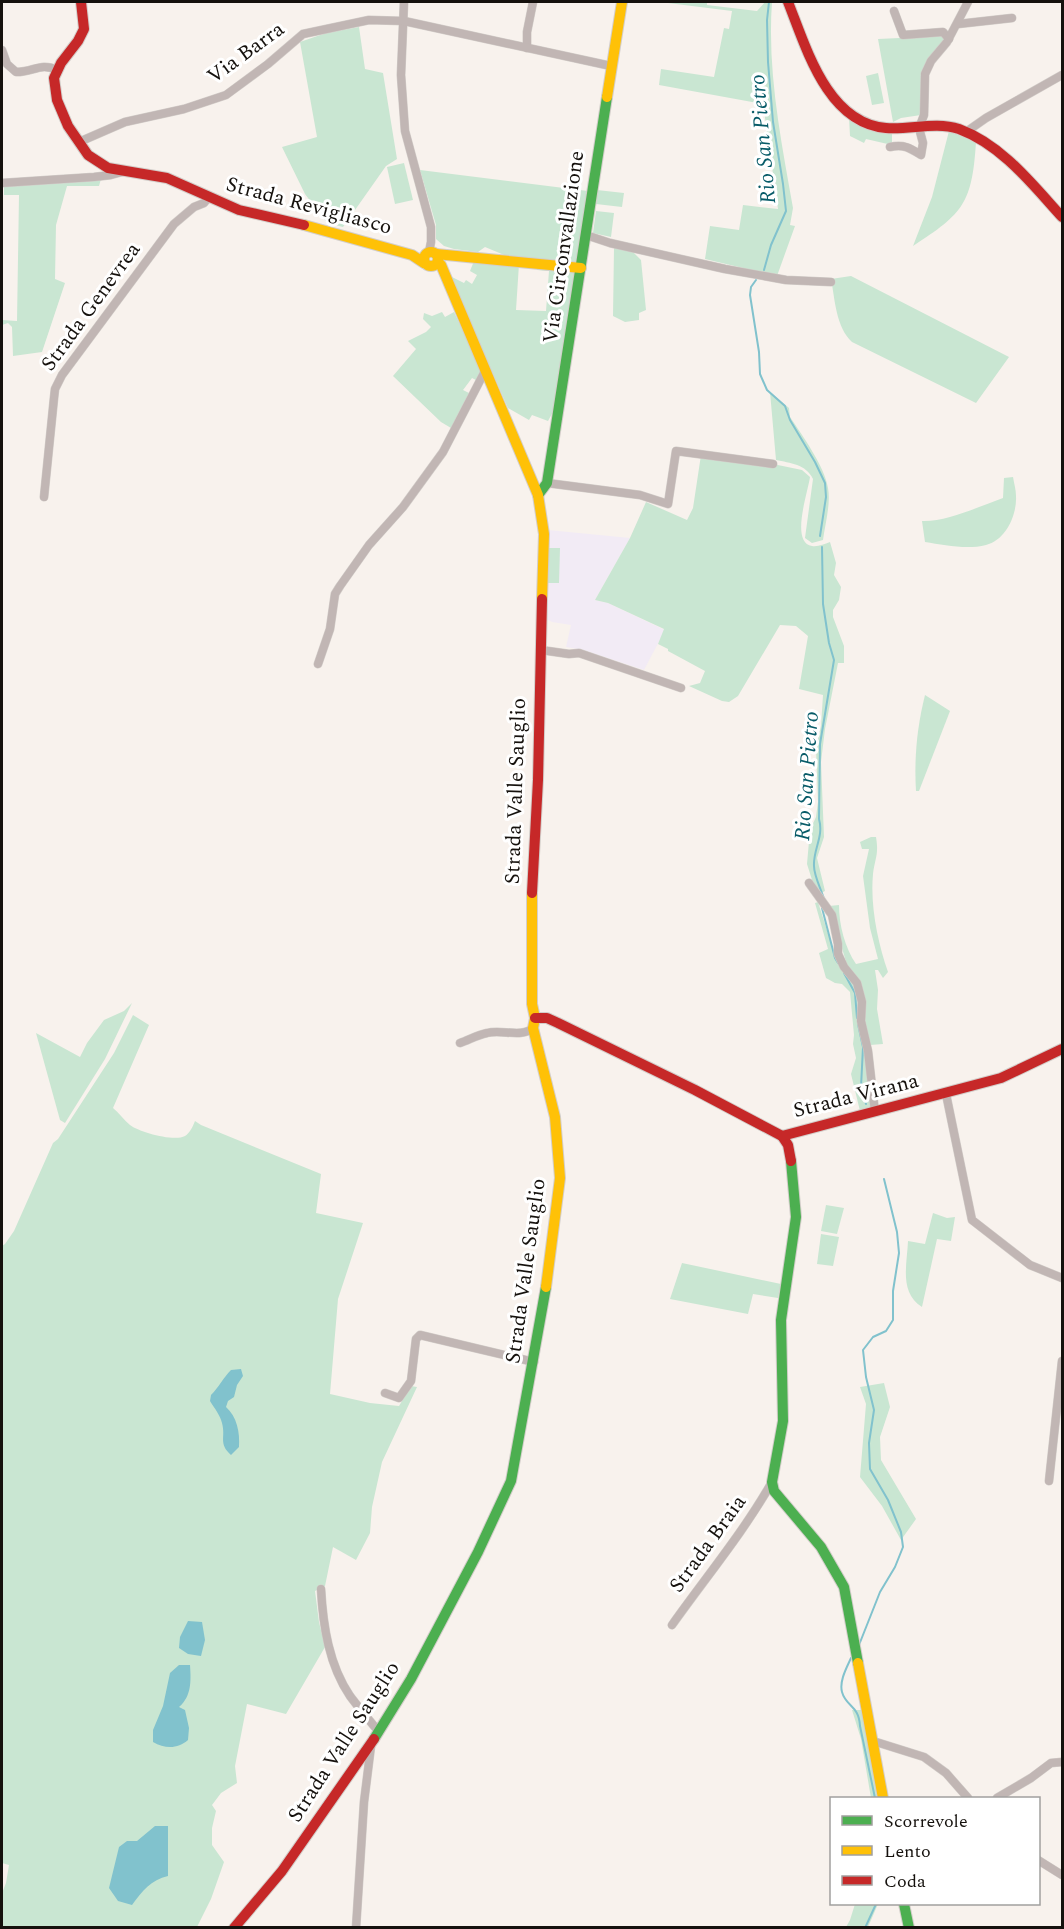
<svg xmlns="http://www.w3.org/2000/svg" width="1064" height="1929" font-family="Spectral,serif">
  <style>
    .education { fill: #f2ebf5 }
    .green { fill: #c9e6d2 }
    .water { fill: #81c2cd }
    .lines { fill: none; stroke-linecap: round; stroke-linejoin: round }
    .stream { stroke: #81c2cd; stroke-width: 2 }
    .street-casing { stroke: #d3ceca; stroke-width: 9 }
    .fast-casing { stroke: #d3ceca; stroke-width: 12 }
    .slow-casing { stroke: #d3ceca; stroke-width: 12 }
    .jam-casing { stroke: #d3ceca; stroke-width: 12 }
    .street { stroke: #c1b6b4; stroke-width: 8 }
    .fast { stroke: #4caf50; stroke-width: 10 }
    .slow { stroke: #ffc107; stroke-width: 10 }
    .jam { stroke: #c62828; stroke-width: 10 }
    .labels { text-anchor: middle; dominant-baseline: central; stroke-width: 6; stroke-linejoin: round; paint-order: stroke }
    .street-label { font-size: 21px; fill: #15110d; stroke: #fff }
    .water-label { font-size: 22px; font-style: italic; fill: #075b68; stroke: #fff }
  </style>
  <rect width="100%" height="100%" fill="#f8f2ed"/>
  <!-- education -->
  <polygon class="education" points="548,530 630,538 595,600 608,603 665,630 644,670 583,650 566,647 571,625 552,622 546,619"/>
  <!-- green -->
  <g class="green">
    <path d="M660 2H707V5L757 11 765 2H772C767 71 781 140 793 208L790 225 795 226 777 276 705 259 710 226 739 230 743 205 778 209 763 104 659 85 661 69 714 77 724 28 729 29 732 11Z"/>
    <polygon points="359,27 365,69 383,73 397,159 386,166 343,227 327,223 305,194 282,147 317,137 300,42 326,33"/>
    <polygon points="942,36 945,40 928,62 921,115 901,118 893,122 878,39"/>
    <polygon points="878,73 884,103 872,105 866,76"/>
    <path d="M849 117C861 124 877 135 892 133V145L866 139 864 143 850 136Z"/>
    <path d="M949 131 976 142C972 203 964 213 913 246L932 197Z"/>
    <polygon points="404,163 413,200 395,204 387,167"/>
    <polygon points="420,170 588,191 577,261 574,263 509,257 485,247 478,252 454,249 444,246 436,239 436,225"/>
    <polygon points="101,179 99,186 67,186 56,225 55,279 65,283 42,352 13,356 12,327 8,323 2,325 2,320 17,321 19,195 4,195 4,186"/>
    <polygon points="597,190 624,193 622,207 596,204"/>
    <polygon points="596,211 614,213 611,237 593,233"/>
    <polygon points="614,248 632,251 641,260 646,310 639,313 639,320 625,322 613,316"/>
    <polygon points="474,261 519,264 516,310 546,311 549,271 537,270 538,267 576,272 554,410 548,421 532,415 529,420 508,408 450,276 464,283 466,280 472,284 477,275 470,271"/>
    <path d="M851 276 1009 357 976 403 852 342C836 327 835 300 831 279Z"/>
    <polygon points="442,312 445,317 454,312 482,371 476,380 472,378 463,390 469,393 451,428 441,422 393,376 416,349 408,341 426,332 431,327 423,319 424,313 432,316"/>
    <path d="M770 392 789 408 790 417C802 435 825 467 828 488 831 504 825 524 823 540L812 543 805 538 813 479C806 464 790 463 776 460Z"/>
    <path d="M701 455 773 464 802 470 810 477C808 492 790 543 812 546 818 547 824 544 830 542L836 563 834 575 841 587 839 600 833 610V617L844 646V663H838L825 729 821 762 824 837 817 858 825 891 821 893 813 883 807 864 810 830 816 817 818 802 816 748 821 726 823 695 799 689 808 636 796 626 780 625 738 696 729 702 722 701 689 686 700 683 705 671 668 651V649L658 644 664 629 608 603 595 600 630 538 646 502 687 520 693 508Z"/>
    <path d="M1013 477C1014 483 1016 490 1016 496 1017 515 1006 540 986 545 967 550 944 545 925 542L922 521C947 522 980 506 1003 498L1004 478Z"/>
    <polygon points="549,548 560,548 559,583 548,583"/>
    <path d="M925 695 950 711 919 791H916C914 758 917 727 925 695Z"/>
    <path d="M871 837H876C879 855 875 858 873 874 870 906 878 943 888 972L883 978 878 970H875L878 990 877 1009 883 1044 870 1045 865 1032 864 1003 848 968 829 906 839 905C839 925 845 948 856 964L878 959 870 928 863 876 869 849H862L860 842Z"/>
    <polygon points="818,902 832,946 843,969 854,982 858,1002 871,1103 870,1108 860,1111 851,1074 856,1058 853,1044 854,1035 850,992 842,984 835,983 826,978 819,953 828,949 815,903"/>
    <polygon points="132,1003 105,1059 65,1123 60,1120 36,1033 80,1057 87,1043 104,1020 124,1011"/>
    <path d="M133 1015 149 1025 113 1108C119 1113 124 1120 130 1125 139 1132 174 1142 185 1136 190 1133 193 1126 195 1121L201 1125 321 1174 316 1213 363 1223 338 1299 330 1394 370 1403 399 1406 411 1386 417 1387 382 1462 372 1507 370 1533 356 1560 333 1547 325 1586 315 1591 319 1622 325 1647 286 1714 247 1704 235 1766 237 1783 221 1793 212 1805 216 1811 212 1828V1845L224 1862 211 1899 197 1927H2V1893L6 1883 9 1865 2 1863V1246L5 1244 14 1231 53 1143 58 1139 114 1053Z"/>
    <polygon points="826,1205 844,1208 837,1234 821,1231"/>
    <path d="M933 1213 947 1218 955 1217 951 1241 937 1239 922 1307C899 1292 907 1265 908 1241L925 1244Z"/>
    <polygon points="821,1234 839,1237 833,1266 817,1264"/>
    <polygon points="682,1263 781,1284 778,1298 753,1294 748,1314 670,1299"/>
    <polygon points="884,1383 890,1407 880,1437 881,1460 916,1519 901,1540 882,1506 860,1477 866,1404 860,1387"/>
    <polygon points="852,1710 863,1710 879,1798 871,1798 861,1739"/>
    <polygon points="855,1904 878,1904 868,1927 846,1927 850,1920"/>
  </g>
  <!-- water -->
  <g class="water">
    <path d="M241 1369 243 1376 237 1385 234 1397 228 1401 226 1407C237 1417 240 1432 239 1447L231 1455C218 1443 226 1438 222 1423 220 1415 215 1409 210 1401L211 1395C219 1387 223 1378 231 1370Z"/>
    <polygon points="188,1621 202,1622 205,1640 201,1656 188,1654 179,1648 180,1637"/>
    <path d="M179 1665H190C191 1680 192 1696 179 1707L185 1710 189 1728 188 1740C178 1749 165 1749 153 1742V1730L163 1706 170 1673Z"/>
    <path d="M155 1826H168V1876C151 1880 142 1891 132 1905L118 1901 109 1888 119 1847 127 1841H137Z"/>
  </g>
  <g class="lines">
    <!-- stream -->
    <g class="stream">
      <polyline points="764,270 771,245 786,211 783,184 773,122 768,62 767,20 769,2"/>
      <polyline points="756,280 751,287 750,295 759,352 760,374 767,390 785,406 790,420 815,462 825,483 826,497 820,536"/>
      <path d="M822 547 823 604 829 643 834 660 820 744 819 819C824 837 813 849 814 866 814 876 821 889 824 899"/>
      <polyline points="822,908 835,958 838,963"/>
      <polyline points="844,973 855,993 857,1018"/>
      <polyline points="858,1024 863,1047 861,1087 866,1104"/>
      <polyline points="859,1645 880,1592 895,1567 903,1547 901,1532 888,1500 870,1469 869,1443 874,1410 866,1377 863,1350 873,1337 886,1331 893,1320 893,1291 899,1253 897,1232 884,1179"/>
      <path d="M851 1658C847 1667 839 1681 842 1692 846 1707 859 1705 860 1726L875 1798"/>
      <polyline points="865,1928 876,1904"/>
    </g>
    <defs>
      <g id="street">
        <polyline points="404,2 401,75 405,131 431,227 431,242 429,252"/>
        <polyline points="894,11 903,35 943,32 949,39"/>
        <polyline points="958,24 1012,18"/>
        <polyline points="527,48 527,32 533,2"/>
        <path d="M2 50 7 64 16 72C35 72 39 62 58 70"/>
        <polyline points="966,132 986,118 1062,75"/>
        <polyline points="79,142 125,122 184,109 226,95 268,64 303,34 369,20 404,21 611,66"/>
        <path d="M890 147C904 144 910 148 921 155L923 143 919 128 924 115 925 74 931 61 947 42 968 2"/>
        <polyline points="2,183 94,177 111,175 122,172"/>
        <polyline points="586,235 610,243 725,269 786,280 831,282"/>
        <polyline points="547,483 640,495 668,504 676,451 773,464"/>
        <polyline points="44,497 54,398 55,389 62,375 174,224 194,207 204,203 208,198"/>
        <polyline points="541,650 569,654 579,653 681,688"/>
        <polyline points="318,664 330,629 335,594 340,586 369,545 403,507 443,452 485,371"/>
        <polyline points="809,883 832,915 838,944 838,954 844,967 857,983 862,1002 861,1021 868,1051 875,1112"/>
        <path d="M460 1043C469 1040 477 1035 487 1033 501 1029 522 1038 533 1028"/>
        <polyline points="946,1094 972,1220 1030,1265 1062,1278"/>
        <polyline points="385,1393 399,1398 411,1381 416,1339 420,1335 534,1362"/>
        <polyline points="1049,1481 1062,1361"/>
        <path d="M321 1589C323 1626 329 1665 350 1696 359 1708 369 1720 379 1732"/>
        <path d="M672 1625C706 1577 743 1533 772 1482"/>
        <polyline points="873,1741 924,1757 946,1773 968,1798"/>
        <polyline points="997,1798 1031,1778 1051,1763 1062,1762"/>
        <polyline points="1038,1860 1062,1875"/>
        <polyline points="356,1928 364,1802 371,1746"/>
      </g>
      <g id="fast">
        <polyline points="538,495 547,483 607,97"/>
        <polyline points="791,1161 796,1217 781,1320 783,1421 772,1482 774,1491 821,1547 844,1587 858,1663"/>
        <polyline points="374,1739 411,1679 478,1552 511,1481 546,1287"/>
        <polyline points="904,1904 909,1928"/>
      </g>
      <g id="slow">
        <polyline points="607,97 622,2"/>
        <polyline points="304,225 412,255 424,263"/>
        <circle cx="431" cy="259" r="7"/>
        <polyline points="436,254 581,268"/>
        <polyline points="438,262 441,265 538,495 544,534 542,599"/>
        <polyline points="532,893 532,1004 535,1018 533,1028 555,1117 560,1178 546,1287"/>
        <polyline points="858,1663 883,1798"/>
      </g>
      <g id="jam">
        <polyline points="81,2 84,29 78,41 61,63 54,78 57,100 68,126 88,155 108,168 167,178 239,210 304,225"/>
        <path d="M788 2C806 47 827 123 886 128 911 130 935 121 959 129 1002 145 1032 184 1062 217"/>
        <polyline points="532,893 538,780 542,599"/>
        <polyline points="535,1018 547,1018 558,1023 695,1090 782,1136 788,1145 791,1161"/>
        <polyline points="782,1136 1001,1078 1062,1049"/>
        <polyline points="234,1928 282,1871 374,1739"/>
      </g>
    </defs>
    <!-- street casing -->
    <use href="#street" class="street-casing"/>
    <!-- fast casing -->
    <use href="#fast" class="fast-casing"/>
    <!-- slow casing -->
    <use href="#slow" class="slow-casing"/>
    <!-- jam casing -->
    <use href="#jam" class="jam-casing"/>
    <!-- street -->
    <use href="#street" class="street"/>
    <!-- fast -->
    <use href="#fast" class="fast"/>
    <!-- slow -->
    <use href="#slow" class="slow"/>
    <!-- jam -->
    <use href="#jam" class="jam"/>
  </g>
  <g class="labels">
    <!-- street labels -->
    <g class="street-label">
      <text transform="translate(246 53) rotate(-36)">Via Barra</text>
      <text transform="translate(309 206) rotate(15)">Strada Revigliasco</text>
      <text transform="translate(564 247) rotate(-82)">Via Circonvallazione</text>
      <text transform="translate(91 307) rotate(-54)">Strada Genevrea</text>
      <text transform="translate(516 791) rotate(-88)">Strada Valle Sauglio</text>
      <text transform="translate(856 1096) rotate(-14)">Strada Virana</text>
      <text transform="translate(526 1271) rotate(-82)">Strada Valle Sauglio</text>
      <text transform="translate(708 1544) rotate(-54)">Strada Braia</text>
      <text transform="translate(344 1742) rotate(-57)">Strada Valle Sauglio</text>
    </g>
    <!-- water labels -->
    <g class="water-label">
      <text transform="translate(763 139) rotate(-95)">Rio San Pietro</text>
      <text transform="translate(807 776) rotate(-86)">Rio San Pietro</text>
    </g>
  </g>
  <!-- border -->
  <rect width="1064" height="1929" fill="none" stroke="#15110d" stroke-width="6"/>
  <!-- legend -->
  <rect x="830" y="1797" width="210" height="108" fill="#ffffff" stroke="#a1a09e" stroke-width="1.5"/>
  <rect x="842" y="1816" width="30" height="9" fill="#4caf50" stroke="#a1a09e" stroke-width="1.5"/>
  <text x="884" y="1827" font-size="18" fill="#15110d">Scorrevole</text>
  <rect x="842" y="1846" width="30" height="9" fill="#ffc107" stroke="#a1a09e" stroke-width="1.5"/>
  <text x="884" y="1857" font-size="18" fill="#15110d">Lento</text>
  <rect x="842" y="1876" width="30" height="9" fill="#c62828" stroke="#a1a09e" stroke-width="1.5"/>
  <text x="884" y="1887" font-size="18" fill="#15110d">Coda</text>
</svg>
